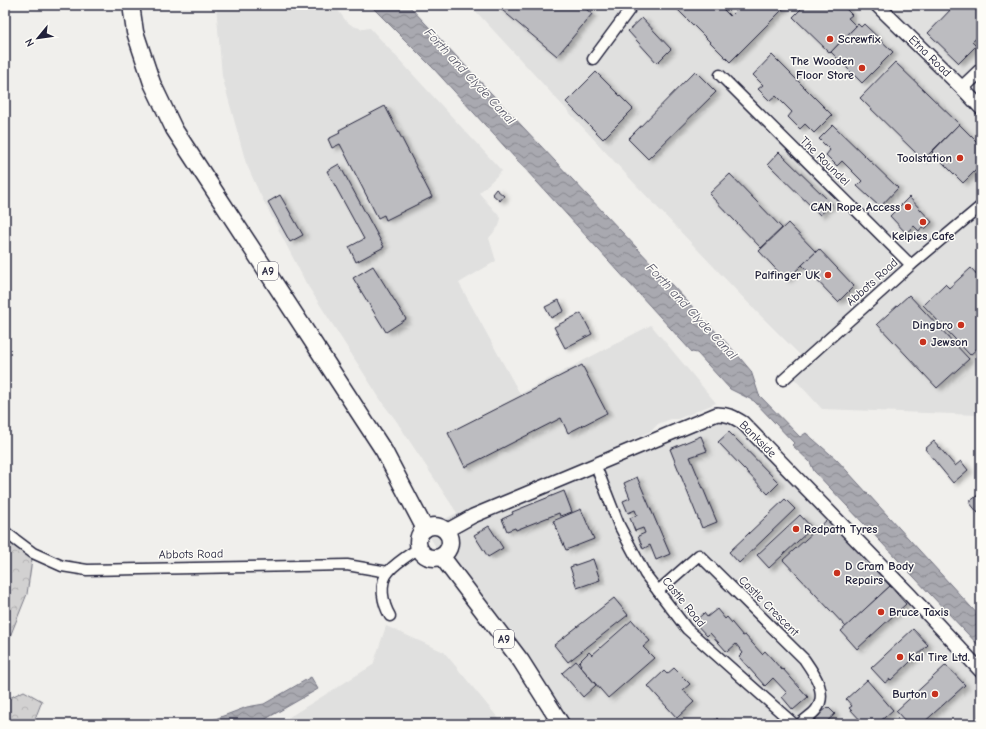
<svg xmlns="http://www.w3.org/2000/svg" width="986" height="729" font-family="'Comic Neue',sans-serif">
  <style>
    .built { fill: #e0e0df }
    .forest { fill: url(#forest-crowns); stroke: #7a7a86 }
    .water { fill: url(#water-waves); stroke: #737381 }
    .building { fill: #bcbcc0; stroke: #22223b; filter: url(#shadow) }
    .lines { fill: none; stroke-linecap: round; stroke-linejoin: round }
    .minor-casing { stroke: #22223b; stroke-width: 13 }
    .tertiary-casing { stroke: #22223b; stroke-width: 16 }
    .primary-casing { stroke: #22223b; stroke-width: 19 }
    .minor { stroke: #fdfcf7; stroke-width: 10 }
    .tertiary { stroke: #fdfcf7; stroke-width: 13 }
    .primary { stroke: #fdfcf7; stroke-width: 16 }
    .poi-dot { fill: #c8321e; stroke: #fdfcf7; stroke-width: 1.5 }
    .labels { text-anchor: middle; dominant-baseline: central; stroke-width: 3; stroke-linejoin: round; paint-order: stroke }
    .shield { fill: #fdfcf7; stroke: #646373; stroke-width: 1 }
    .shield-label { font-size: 11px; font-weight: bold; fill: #22223b }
    .poi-label { font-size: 12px; font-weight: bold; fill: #22223b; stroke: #fdfcf7; text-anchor: start }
    .street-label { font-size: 12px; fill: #22223b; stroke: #fdfcf7 }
    .water-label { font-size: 13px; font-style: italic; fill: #58586a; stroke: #fdfcf7 }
  </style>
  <defs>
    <pattern id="forest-crowns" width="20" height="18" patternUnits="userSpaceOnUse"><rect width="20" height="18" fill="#d2d1d1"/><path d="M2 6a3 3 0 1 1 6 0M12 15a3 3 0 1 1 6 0" fill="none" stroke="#b4b3b4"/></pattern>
    <pattern id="water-waves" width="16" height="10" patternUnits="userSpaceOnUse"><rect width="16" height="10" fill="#a9a9b0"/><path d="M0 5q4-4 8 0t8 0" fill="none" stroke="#898990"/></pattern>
    <filter id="shadow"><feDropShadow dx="4.5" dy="2.5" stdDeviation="2" flood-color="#0004"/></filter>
  </defs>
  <rect width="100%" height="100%" fill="#f0efec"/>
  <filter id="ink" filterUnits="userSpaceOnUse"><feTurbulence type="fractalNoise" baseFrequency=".025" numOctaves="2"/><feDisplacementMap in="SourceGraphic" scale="8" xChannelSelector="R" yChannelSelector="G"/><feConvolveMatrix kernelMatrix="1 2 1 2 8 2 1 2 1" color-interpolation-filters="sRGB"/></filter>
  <g filter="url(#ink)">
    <!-- built -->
    <g class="built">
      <polygon points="216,5 334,5 346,21 353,26 363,29 370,28 502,171 479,193 501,218 499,226 489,238 496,261 459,283 520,394 651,325 716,403 678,419 671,419 658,424 651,431 627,442 630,449 727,414 981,671 981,724 561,724 442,557 425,529 457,513 395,419 384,405 306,283 259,192 246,163 222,76"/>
      <polygon points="470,5 981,5 981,70 963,88 981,108 981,412 978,415 822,409 790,374 805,360 754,309 636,185"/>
      <polygon points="386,626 444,652 503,724 278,724 373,665"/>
    </g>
    <!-- forest -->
    <g class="forest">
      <polygon points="5,532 33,553 27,594 5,649"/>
      <polygon points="24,691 42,701 33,724 5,724 5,700"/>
    </g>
    <!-- water -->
    <g class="water">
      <polygon points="370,5 408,5 735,352 751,371 759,395 800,437 806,433 837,460 981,618 981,648 814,471 810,462 792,445 794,443 754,401 730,389 697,353 692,352 433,68"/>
      <polygon points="311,677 318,689 257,724 202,724 247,707 264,704"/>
    </g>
    <!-- building -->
    <g class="building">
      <polygon points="496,5 581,5 592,14 557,56"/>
      <polygon points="673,5 719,5 730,16 741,5 787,5 730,62"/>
      <polygon points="805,5 834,5 836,7 838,5 842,5 852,15 848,18 856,26 830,53 793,17"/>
      <polygon points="955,5 981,5 981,34 972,42 976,46 959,63 928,33"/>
      <polygon points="642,18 671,49 657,63 628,31"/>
      <polygon points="858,24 861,27 864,24 893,52 862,83 831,52"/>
      <polygon points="772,55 832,115 814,133 805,124 800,129 788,117 792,112 776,96 770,101 758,89 763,85 753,75"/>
      <polygon points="895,62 959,124 923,160 860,98"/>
      <polygon points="695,71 716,92 648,159 628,139"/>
      <polygon points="596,72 633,109 603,139 566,102"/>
      <polygon points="385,106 432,197 386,220 384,215 378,218 340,144 332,148 328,139 340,133 339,130"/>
      <polygon points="959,124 981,146 981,165 963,183 932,152"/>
      <polygon points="833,125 898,188 880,207 857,186 862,181 842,161 837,166 826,155 830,150 819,139"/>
      <polygon points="779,152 832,204 820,215 768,164"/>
      <polygon points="339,164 384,247 356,262 349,247 364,239 327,171"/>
      <polygon points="730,174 782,228 761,248 709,194"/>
      <polygon points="496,189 504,196 500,201 492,194"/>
      <polygon points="280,195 303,235 290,242 268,202"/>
      <polygon points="909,197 932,222 925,229 922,227 919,231 914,226 906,233 890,216"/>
      <polygon points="788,223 816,252 786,280 759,251"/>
      <polygon points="819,249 854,286 838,302 802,265"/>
      <polygon points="373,266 406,319 386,332 353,278"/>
      <polygon points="971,268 981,279 981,345 970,355 923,305 945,284 949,288"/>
      <polygon points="981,268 981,279 976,273"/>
      <polygon points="909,295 969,359 937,388 877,324"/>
      <polygon points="559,300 564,311 551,318 545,307"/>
      <polygon points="581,313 592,334 565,348 554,327"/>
      <polygon points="582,365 607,413 568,433 561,418 465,467 448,433"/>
      <polygon points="729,432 779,483 768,494 718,442"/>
      <polygon points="701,436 707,451 690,457 717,522 702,528 670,449"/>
      <polygon points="934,441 955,466 961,461 968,470 953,483 925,449"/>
      <polygon points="637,477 670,554 656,560 650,545 643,549 638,536 645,533 643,528 635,531 630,518 637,515 635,510 628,513 623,501 630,498 624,483"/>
      <polygon points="564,491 572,512 560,516 559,513 516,530 515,528 507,531 502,519 513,514 512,512"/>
      <polygon points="978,495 981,499 981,510 978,513 969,502"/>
      <polygon points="785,499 795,509 739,563 729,552"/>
      <polygon points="581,509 594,539 566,550 553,521"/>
      <polygon points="800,515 812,528 769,568 757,555"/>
      <polygon points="828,519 890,586 846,627 783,560"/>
      <polygon points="489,526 503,548 488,557 474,535"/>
      <polygon points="593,559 600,580 577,588 570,567"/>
      <polygon points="890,586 906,604 857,649 841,631"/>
      <polygon points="614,598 628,615 568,662 554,645"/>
      <polygon points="717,609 725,619 727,617 743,636 745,635 762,654 765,651 782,670 783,669 808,697 793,710 782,697 787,693 773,678 765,686 739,657 743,653 736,644 727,652 710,633 707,636 694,622 704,613 707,617"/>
      <polygon points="632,620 650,641 643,647 654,658 608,698 580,666 581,665 579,662 589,652 592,655"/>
      <polygon points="913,629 928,645 891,680 890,679 885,683 871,668"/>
      <polygon points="576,661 596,685 583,697 562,673"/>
      <polygon points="946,665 965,685 922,724 908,724 896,711"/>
      <polygon points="674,668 690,684 683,690 694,702 677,718 648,686 664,671 667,674"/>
      <polygon points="867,680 893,710 877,724 864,724 849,708 852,706 846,699"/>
      <polygon points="828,707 835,714 824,724 817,724 813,720"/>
      <polygon points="717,718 722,724 711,724"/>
    </g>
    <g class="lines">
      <defs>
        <g id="minor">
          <polyline points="593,59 633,5"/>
          <polyline points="720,75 911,265"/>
          <polyline points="783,380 911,265 981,206"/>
          <polyline points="595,464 619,525 645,574 687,629 794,724"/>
          <polyline points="5,532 33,553 62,566 87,570 347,565 388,572"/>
          <path d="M658 591 699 555 804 659C813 672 829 693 816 710 812 715 805 719 800 724"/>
          <path d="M390 616C383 604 378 583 389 571 397 562 409 555 419 548"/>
        </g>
        <g id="tertiary">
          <polyline points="877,5 962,88 981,108"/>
          <polyline points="962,88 981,70"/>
          <path d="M446 531 473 516 717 414C728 414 734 417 743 423L909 594 981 671"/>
        </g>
        <g id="primary">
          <polyline points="131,5 135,32 152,83 174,129 384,451 425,529"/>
          <circle cx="434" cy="542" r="16"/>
          <polyline points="442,557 521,661 561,724"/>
        </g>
      </defs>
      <!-- minor casing -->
      <use href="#minor" class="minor-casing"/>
      <!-- tertiary casing -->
      <use href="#tertiary" class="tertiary-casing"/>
      <!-- primary casing -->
      <use href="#primary" class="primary-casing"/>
      <!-- minor -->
      <use href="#minor" class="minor"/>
      <!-- tertiary -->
      <use href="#tertiary" class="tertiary"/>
      <!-- primary -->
      <use href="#primary" class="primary"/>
    </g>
  </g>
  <!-- markers -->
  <g class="poi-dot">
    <circle cx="830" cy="39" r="4"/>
    <circle cx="862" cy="68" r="4"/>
    <circle cx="960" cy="158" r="4"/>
    <circle cx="908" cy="207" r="4"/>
    <circle cx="923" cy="222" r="4"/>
    <circle cx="828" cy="275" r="4"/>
    <circle cx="961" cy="325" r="4"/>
    <circle cx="923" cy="342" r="4"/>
    <circle cx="796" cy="529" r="4"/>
    <circle cx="837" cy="573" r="4"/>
    <circle cx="881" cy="612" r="4"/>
    <circle cx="900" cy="657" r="4"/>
    <circle cx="935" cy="694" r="4"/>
  </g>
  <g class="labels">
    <!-- shield labels -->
    <g class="shield">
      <rect x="258" y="262" width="20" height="18" rx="3"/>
      <rect x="494" y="630" width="20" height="18" rx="3"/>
    </g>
    <g class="shield-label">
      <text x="268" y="271">A9</text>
      <text x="504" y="639">A9</text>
    </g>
    <!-- poi labels -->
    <g class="poi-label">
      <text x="838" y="39">Screwfix</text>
      <text x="854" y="61" text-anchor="end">The Wooden<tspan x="854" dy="14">Floor Store</tspan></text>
      <text x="952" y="158" text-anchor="end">Toolstation</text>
      <text x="900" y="207" text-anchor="end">CAN Rope Access</text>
      <text x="923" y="236" text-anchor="middle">Kelpies Cafe</text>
      <text x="820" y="275" text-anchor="end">Palfinger UK</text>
      <text x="953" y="325" text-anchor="end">Dingbro</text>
      <text x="931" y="342">Jewson</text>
      <text x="804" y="529">Redpath Tyres</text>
      <text x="845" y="566">D Cram Body<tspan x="845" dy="14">Repairs</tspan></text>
      <text x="889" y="612">Bruce Taxis</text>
      <text x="908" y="657">Kal Tire Ltd.</text>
      <text x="927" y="694" text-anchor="end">Burton</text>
    </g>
    <!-- street labels -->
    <g class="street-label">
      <text transform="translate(930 56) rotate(44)">Etna Road</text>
      <text transform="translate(825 161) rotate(45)">The Roundel</text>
      <text transform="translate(872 282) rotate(-42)">Abbots Road</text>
      <text transform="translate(758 439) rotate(45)">Bankside</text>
      <text transform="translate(191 554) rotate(-1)">Abbots Road</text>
      <text transform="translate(684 602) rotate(51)">Castle Road</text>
      <text transform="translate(769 606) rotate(45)">Castle Crescent</text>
    </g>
    <!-- water labels -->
    <g class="water-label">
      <text transform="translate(470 76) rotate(47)">Forth and Clyde Canal</text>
      <text transform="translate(692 311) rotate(47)">Forth and Clyde Canal</text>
    </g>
  </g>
  <!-- margin -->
  <rect width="986" height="729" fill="none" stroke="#fdfcf7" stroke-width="20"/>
  <rect x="10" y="10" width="966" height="709" fill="none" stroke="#22223b" stroke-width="1.5" filter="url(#ink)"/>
  <!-- north arrow -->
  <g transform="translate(38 38) rotate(241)" stroke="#fdfcf7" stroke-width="3" paint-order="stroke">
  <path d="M0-3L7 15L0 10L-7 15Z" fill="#22223b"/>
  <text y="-6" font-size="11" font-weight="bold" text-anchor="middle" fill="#22223b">N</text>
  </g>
</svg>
